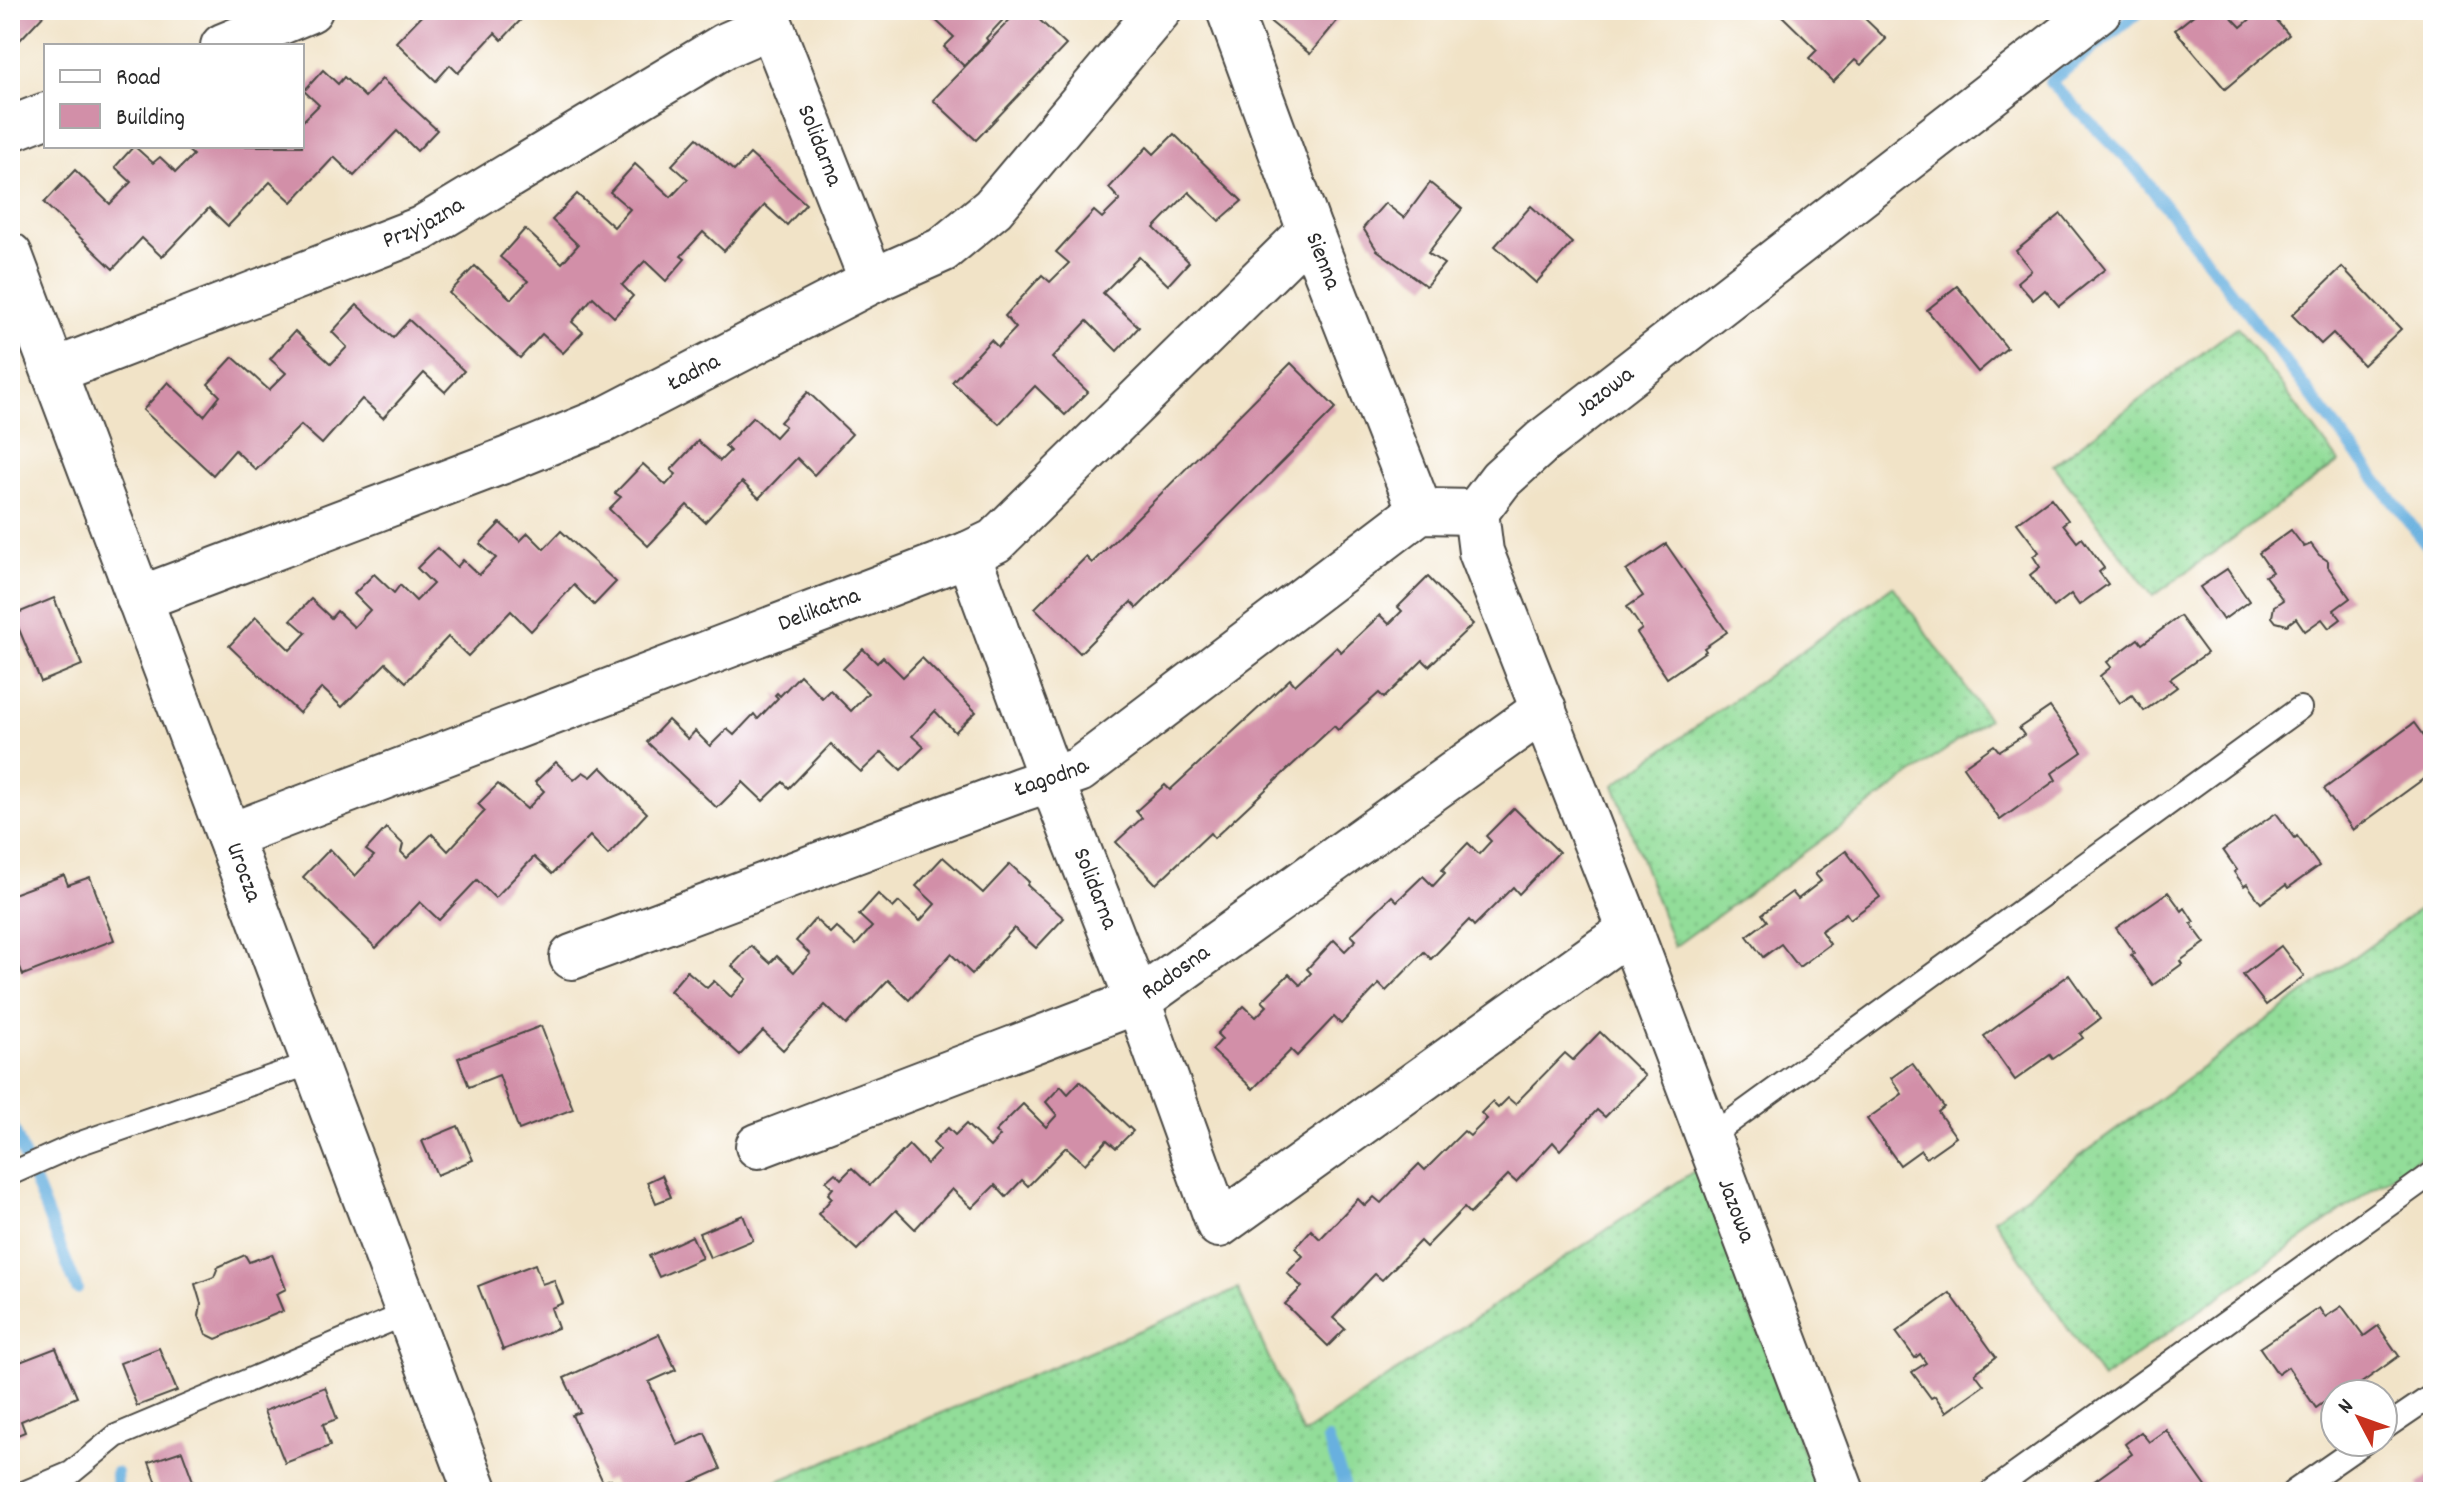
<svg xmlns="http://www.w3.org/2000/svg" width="2443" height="1502" font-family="Dekko,sans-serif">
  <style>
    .grass { fill: url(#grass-dots); stroke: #5e8462; stroke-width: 2 }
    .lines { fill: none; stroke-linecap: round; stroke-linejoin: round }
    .stream { stroke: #67b0df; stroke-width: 12 }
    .building { fill: #d28fa8 }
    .lane-casing { stroke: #494742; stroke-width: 26 }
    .street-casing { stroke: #494742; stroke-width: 48 }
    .lane { stroke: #fff; stroke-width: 22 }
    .street { stroke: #fff; stroke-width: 44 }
    .labels { text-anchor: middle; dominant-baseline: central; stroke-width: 8; stroke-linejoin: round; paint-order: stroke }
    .street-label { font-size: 24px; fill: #2b2b2b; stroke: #fff }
  </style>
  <defs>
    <pattern id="grass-dots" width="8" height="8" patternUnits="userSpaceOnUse" patternTransform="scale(2)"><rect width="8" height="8" fill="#92dd99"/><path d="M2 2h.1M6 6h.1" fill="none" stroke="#7ebe84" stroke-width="1.8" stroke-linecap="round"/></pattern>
  </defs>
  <rect width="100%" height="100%" fill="#fff"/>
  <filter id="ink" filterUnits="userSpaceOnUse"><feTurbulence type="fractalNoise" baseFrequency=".0125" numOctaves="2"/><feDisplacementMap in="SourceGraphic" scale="16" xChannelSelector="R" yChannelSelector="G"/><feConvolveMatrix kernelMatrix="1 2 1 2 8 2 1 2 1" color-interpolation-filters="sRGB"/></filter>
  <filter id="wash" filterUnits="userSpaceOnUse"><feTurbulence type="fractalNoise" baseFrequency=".006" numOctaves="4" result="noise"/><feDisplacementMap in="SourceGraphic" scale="32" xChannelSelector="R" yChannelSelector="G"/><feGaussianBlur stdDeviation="1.8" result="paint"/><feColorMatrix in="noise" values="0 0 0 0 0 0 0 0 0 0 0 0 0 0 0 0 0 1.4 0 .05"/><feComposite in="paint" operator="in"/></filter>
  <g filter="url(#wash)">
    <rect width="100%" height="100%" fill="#f1e3c7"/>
    <!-- grass -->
    <g class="grass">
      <polygon points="2237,327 2339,462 2153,596 2053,465"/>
      <polygon points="1893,586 1988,719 1674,947 1614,785"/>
      <polygon points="2433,899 2433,1147 2102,1379 1994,1219"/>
      <polygon points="1697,1169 1818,1492 752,1492 1238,1289 1303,1434"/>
    </g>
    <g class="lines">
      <!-- stream -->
      <g class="stream">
        <polyline points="2142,10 2050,82 2134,166 2433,553"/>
        <polyline points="10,1120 77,1289"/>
        <polyline points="1328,1440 1347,1492"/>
        <polyline points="116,1473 117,1492"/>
      </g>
    </g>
    <g id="blocks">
      <!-- building -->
      <g class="building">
        <polygon points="10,10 48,10 19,41 10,33"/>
        <polygon points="427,10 530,10 502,40 495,33 458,73 450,65 436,81 396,42"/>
        <polygon points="934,10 1012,10 986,38 988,41 964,66 944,47 954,37 931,16"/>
        <polygon points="1019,10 1029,10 1066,45 976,140 933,100"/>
        <polygon points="1256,10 1346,10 1310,54"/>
        <polygon points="1776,10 1856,10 1886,39 1861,65 1855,60 1833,82 1809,58 1817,50"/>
        <polygon points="2200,10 2225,10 2241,27 2261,10 2267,10 2289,35 2225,89 2175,30"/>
        <polygon points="323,70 338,84 344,77 365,97 382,79 437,130 417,151 397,131 354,176 334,157 292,202 270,182 228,226 209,208 162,257 142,238 113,269 44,203 75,170 110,204 131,182 115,167 134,146 153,163 160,157 176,172 193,155 183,146 302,146 302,122 319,105 304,91"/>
        <polygon points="1174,134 1242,201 1219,221 1189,192 1154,228 1189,262 1168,285 1139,257 1103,293 1139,327 1117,351 1087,321 1052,358 1088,392 1065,415 1035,386 999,424 952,382 991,340 998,347 1016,328 1005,316 1042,275 1050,282 1069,263 1056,252 1080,226 1094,211 1102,218 1120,200 1109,188 1147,147 1154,154"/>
        <polygon points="697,138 734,171 750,154 806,204 787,225 765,205 724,251 703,232 681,256 685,259 666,281 645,261 622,285 633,296 614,317 593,297 572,322 583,332 563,353 542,334 520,358 449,293 475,266 511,299 528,281 500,257 525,229 562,263 578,245 552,220 577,194 614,227 630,209 610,192 635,164 671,197 688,179 672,165"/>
        <polygon points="1430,183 1462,209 1428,253 1444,264 1426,286 1377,250 1363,228 1385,203 1404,218"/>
        <polygon points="1531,206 1572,243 1536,283 1495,246"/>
        <polygon points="2061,214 2105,269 2059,306 2045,290 2033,300 2017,282 2031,270 2016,251"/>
        <polygon points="2342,267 2401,329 2363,365 2333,333 2321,344 2292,315"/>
        <polygon points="1957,286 2007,348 1978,372 1927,310"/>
        <polygon points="357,305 393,338 409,320 464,371 445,392 424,373 383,418 362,399 322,444 301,425 256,470 235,450 213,475 143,410 168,382 204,416 220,396 208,384 233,357 269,390 286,373 270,359 295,331 331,364 347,347 332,332"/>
        <polygon points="1291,363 1336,408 1137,608 1131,602 1080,653 1035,608 1086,557 1092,563"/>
        <polygon points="808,392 852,434 814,475 797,458 759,498 742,482 705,522 687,505 648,546 609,509 621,497 615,493 643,464 666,485 676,474 671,470 698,441 720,461 730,451 725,446 753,417 775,437 785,426 780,422"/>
        <polygon points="2051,498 2068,520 2063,524 2077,542 2082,538 2104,568 2099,572 2108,584 2079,605 2071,594 2054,607 2030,575 2040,567 2033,556 2039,552 2017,523"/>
        <polygon points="500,523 520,541 528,533 544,549 561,531 616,582 594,605 574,585 531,631 511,611 468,656 448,637 406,682 386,663 342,707 322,688 299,713 229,646 256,617 290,650 306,633 291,620 311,599 331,618 337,611 354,627 370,610 354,594 374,574 394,593 400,585 416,601 433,584 417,568 437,548 457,567 463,560 479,575 496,558 480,544"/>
        <polygon points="2291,530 2304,547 2311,544 2319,555 2328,561 2328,567 2350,598 2334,610 2341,619 2329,628 2322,619 2305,631 2296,618 2287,625 2276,622 2272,617 2274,606 2283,600 2265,576 2272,572 2259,553"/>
        <polygon points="1666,544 1727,632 1704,648 1706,651 1667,678 1637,633 1642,629 1627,607 1643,596 1626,571"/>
        <polygon points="2227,569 2249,601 2223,620 2200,587"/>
        <polygon points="1428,577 1473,624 1429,666 1423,660 1384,698 1379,693 1338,730 1334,726 1214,838 1210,833 1156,884 1116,842 1142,818 1136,811 1165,785 1170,790 1290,679 1295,685 1336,647 1341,652 1380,615 1389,624 1402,611 1398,607"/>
        <polygon points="54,598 82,665 41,682 13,615"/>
        <polygon points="2180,616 2207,653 2170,679 2177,687 2144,711 2132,695 2120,703 2100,676 2111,667 2107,662 2138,639 2142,644"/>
        <polygon points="863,649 877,663 883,657 903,677 922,658 976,712 955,732 935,711 912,736 924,747 901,770 882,752 861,772 831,744 789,788 783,782 763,801 743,782 717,808 647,742 668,720 688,739 695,731 710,746 727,729 734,735 754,714 758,719 778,698 775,695 777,693 780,696 800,675 822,698 830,690 851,711 868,693 843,669"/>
        <polygon points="2050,707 2082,752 2052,773 2056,780 2000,820 1963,767 1994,745 1999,751 2024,735 2019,728"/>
        <polygon points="2414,723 2433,749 2433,772 2353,830 2324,789"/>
        <polygon points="556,762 574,780 583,772 591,777 601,767 647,813 608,855 590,836 552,874 534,857 495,898 477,880 439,920 420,902 376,948 303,877 330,849 355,876 374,856 366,850 386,828 403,844 401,852 407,858 432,834 448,851 485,811 478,804 498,784 527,809 544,791 535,782"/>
        <polygon points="1514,808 1559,852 1519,894 1513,887 1474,926 1469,920 1431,959 1424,952 1386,991 1379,984 1341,1024 1334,1017 1297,1056 1291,1050 1253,1089 1212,1050 1222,1039 1217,1034 1244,1006 1256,1017 1267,1006 1262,1001 1289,974 1300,985 1311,973 1307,969 1334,940 1345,951 1356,940 1351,935 1392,896 1397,901 1423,876 1433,886 1445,873 1442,870 1468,843 1479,854 1491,841 1486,836"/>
        <polygon points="2276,813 2295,838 2297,836 2319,866 2288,888 2286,885 2261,903 2247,884 2244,886 2234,872 2237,870 2223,850"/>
        <polygon points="1846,851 1880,897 1850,919 1846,913 1821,931 1830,944 1799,967 1781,944 1763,957 1747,936 1767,921 1762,914 1792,892 1798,899 1821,881 1815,874"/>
        <polygon points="943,857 983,893 1010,864 1029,882 1027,885 1064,918 1036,948 1014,928 972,974 951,954 909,1000 888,980 846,1025 825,1005 783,1050 763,1031 740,1055 670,991 687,971 707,988 714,981 731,997 747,979 732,966 751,946 770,963 777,956 794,972 810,954 796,941 815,919 830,933 836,927 856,945 872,927 859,915 878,894 893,908 899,902 920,921 935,904 916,886"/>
        <polygon points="64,875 68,885 90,877 114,940 23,975 10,940 10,895"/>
        <polygon points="2168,892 2182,911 2185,908 2194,922 2191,924 2205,943 2180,961 2182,964 2153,985 2131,955 2134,953 2116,928"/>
        <polygon points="2281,946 2304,976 2266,1005 2243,975"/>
        <polygon points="2069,975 2100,1019 2080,1034 2083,1038 2053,1059 2050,1055 2015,1080 1984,1036"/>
        <polygon points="541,1026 573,1109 519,1130 499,1075 469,1087 458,1058"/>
        <polygon points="1600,1032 1645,1076 1605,1117 1597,1110 1560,1150 1553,1142 1516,1182 1508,1175 1470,1214 1464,1208 1426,1247 1420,1241 1382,1280 1375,1274 1333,1318 1345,1329 1328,1346 1285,1304 1302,1287 1287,1273 1303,1256 1295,1248 1311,1230 1320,1239 1358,1199 1365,1206 1374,1197 1381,1203 1419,1164 1425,1170 1464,1131 1470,1136 1487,1119 1481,1113 1492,1102 1498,1108 1508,1098 1515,1104 1565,1053 1573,1060"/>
        <polygon points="1912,1063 1944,1107 1938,1112 1956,1137 1926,1158 1921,1150 1900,1165 1867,1119 1902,1094 1891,1078"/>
        <polygon points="1080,1081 1133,1131 1116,1148 1107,1140 1085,1164 1066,1147 1028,1186 1022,1180 1006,1197 995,1185 972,1208 952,1189 915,1229 896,1210 857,1250 818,1214 832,1198 828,1194 833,1188 826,1181 835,1173 841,1179 852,1168 870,1185 909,1145 927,1164 940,1150 933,1143 935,1140 948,1128 955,1135 966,1124 990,1147 1000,1136 995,1132 1023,1104 1046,1127 1057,1115 1046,1102 1061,1086 1068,1094"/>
        <polygon points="458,1126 473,1160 437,1175 422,1141"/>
        <polygon points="662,1175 671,1197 656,1203 647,1182"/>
        <polygon points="743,1215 753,1240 710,1258 699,1233"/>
        <polygon points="692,1236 702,1258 659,1277 649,1256"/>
        <polygon points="272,1254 286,1289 276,1294 283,1311 216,1339 206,1334 199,1316 201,1304 195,1284 214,1277 218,1267 245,1255 249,1262"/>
        <polygon points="535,1264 542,1284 554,1280 563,1303 551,1308 558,1328 503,1350 478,1286"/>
        <polygon points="1950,1293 1996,1357 1975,1373 1984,1385 1946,1412 1935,1396 1931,1398 1912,1372 1926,1363 1920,1354 1915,1358 1896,1332"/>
        <polygon points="2342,1306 2364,1336 2378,1326 2399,1356 2346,1394 2338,1392 2316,1408 2288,1367 2278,1374 2260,1348 2319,1308 2325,1317"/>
        <polygon points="659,1334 676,1370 649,1382 678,1445 705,1433 721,1469 670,1492 617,1492 611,1479 603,1482 572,1415 580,1412 564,1378"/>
        <polygon points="56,1348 77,1397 21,1421 25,1432 10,1438 10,1359 18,1356 20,1362"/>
        <polygon points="159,1348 177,1391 137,1406 120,1363"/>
        <polygon points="325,1387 337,1419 323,1424 330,1446 285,1463 264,1411"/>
        <polygon points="2166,1430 2207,1488 2201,1492 2089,1492 2086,1487 2132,1454 2125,1444 2141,1432 2149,1442"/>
        <polygon points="182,1451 197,1492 160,1492 149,1462"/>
        <polygon points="2433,1473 2433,1492 2416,1492 2420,1489 2417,1485"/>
      </g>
    </g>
  </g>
  <g filter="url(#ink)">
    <use href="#blocks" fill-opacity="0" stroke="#494742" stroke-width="2"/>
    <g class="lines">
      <defs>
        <g id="lane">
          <polyline points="1708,1138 2300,708"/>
          <polyline points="10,1174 75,1145 314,1062"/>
          <polyline points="2383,1429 2433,1395"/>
          <polyline points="26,1492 71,1473 116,1436 408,1313"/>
          <polyline points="1991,1492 2433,1173"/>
          <polyline points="2293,1492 2365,1442"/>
        </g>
        <g id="street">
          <path id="s1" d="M765 10 872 281"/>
          <path id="s2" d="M1229 10 1310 231 1420 511"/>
          <polyline points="223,46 310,10"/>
          <polyline points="10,129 46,115"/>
          <path id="s3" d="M10 255 476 1492"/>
          <path id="s4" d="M54 371 421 229 724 46 770 26"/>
          <path id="s5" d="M968 554 1051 779 1138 1001 1219 1225 1630 930"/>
          <path id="s6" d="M139 599 506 460 604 420 872 281 942 250 993 208 1159 10"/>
          <path id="s7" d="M229 836 968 554 995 541 1310 231"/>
          <path id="s8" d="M572 957 1022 789 1079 770 1420 511 1476 512"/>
          <path id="s9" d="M758 1146 1138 1001 1544 709"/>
          <path id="s10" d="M1842 1492 1630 930 1481 552 1476 512 1501 479 1542 442 2099 10"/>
        </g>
      </defs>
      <!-- lane casing -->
      <use href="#lane" class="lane-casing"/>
      <!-- street casing -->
      <use href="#street" class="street-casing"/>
      <!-- lane -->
      <use href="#lane" class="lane"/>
      <!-- street -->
      <use href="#street" class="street"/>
    </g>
  </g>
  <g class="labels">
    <!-- street labels -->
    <g class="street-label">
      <text stroke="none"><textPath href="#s1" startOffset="146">Solidarna</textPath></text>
      <text stroke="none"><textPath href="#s4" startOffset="398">Przyjazna</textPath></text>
      <text stroke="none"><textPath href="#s2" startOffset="268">Sienna</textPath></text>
      <text stroke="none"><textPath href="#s6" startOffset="600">Ładna</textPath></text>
      <text stroke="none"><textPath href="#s10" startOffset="1224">Jazowa</textPath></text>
      <text stroke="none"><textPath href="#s7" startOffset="632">Delikatna</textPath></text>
      <text stroke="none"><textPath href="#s8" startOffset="512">Łagodna</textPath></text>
      <text stroke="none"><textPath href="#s3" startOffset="660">Urocza</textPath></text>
      <text stroke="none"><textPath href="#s5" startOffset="358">Solidarna</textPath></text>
      <text stroke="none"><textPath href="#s9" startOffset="454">Radosna</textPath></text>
      <text transform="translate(1735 1211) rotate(69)">Jazowa</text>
    </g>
  </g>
  <!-- margin -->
  <rect width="2443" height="1502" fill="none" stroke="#fff" stroke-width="40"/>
  <!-- legend -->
  <rect x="44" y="44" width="260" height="104" fill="#ffffff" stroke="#aaaaaa" stroke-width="2"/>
  <rect x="60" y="70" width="40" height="12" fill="#ffffff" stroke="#aaaaaa" stroke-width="2"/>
  <text x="116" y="84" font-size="24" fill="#2b2b2b">Road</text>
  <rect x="60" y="104" width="40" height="24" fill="#d28fa8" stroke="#aaaaaa" stroke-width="2"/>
  <text x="116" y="124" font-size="24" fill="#2b2b2b">Building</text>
  <!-- north arrow -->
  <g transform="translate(2359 1418) rotate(311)"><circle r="38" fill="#ffffff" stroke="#aaaaaa" stroke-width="2"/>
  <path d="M0-6L14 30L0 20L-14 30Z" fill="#c8321e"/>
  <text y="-12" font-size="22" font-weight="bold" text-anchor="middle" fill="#2b2b2b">N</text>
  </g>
</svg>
